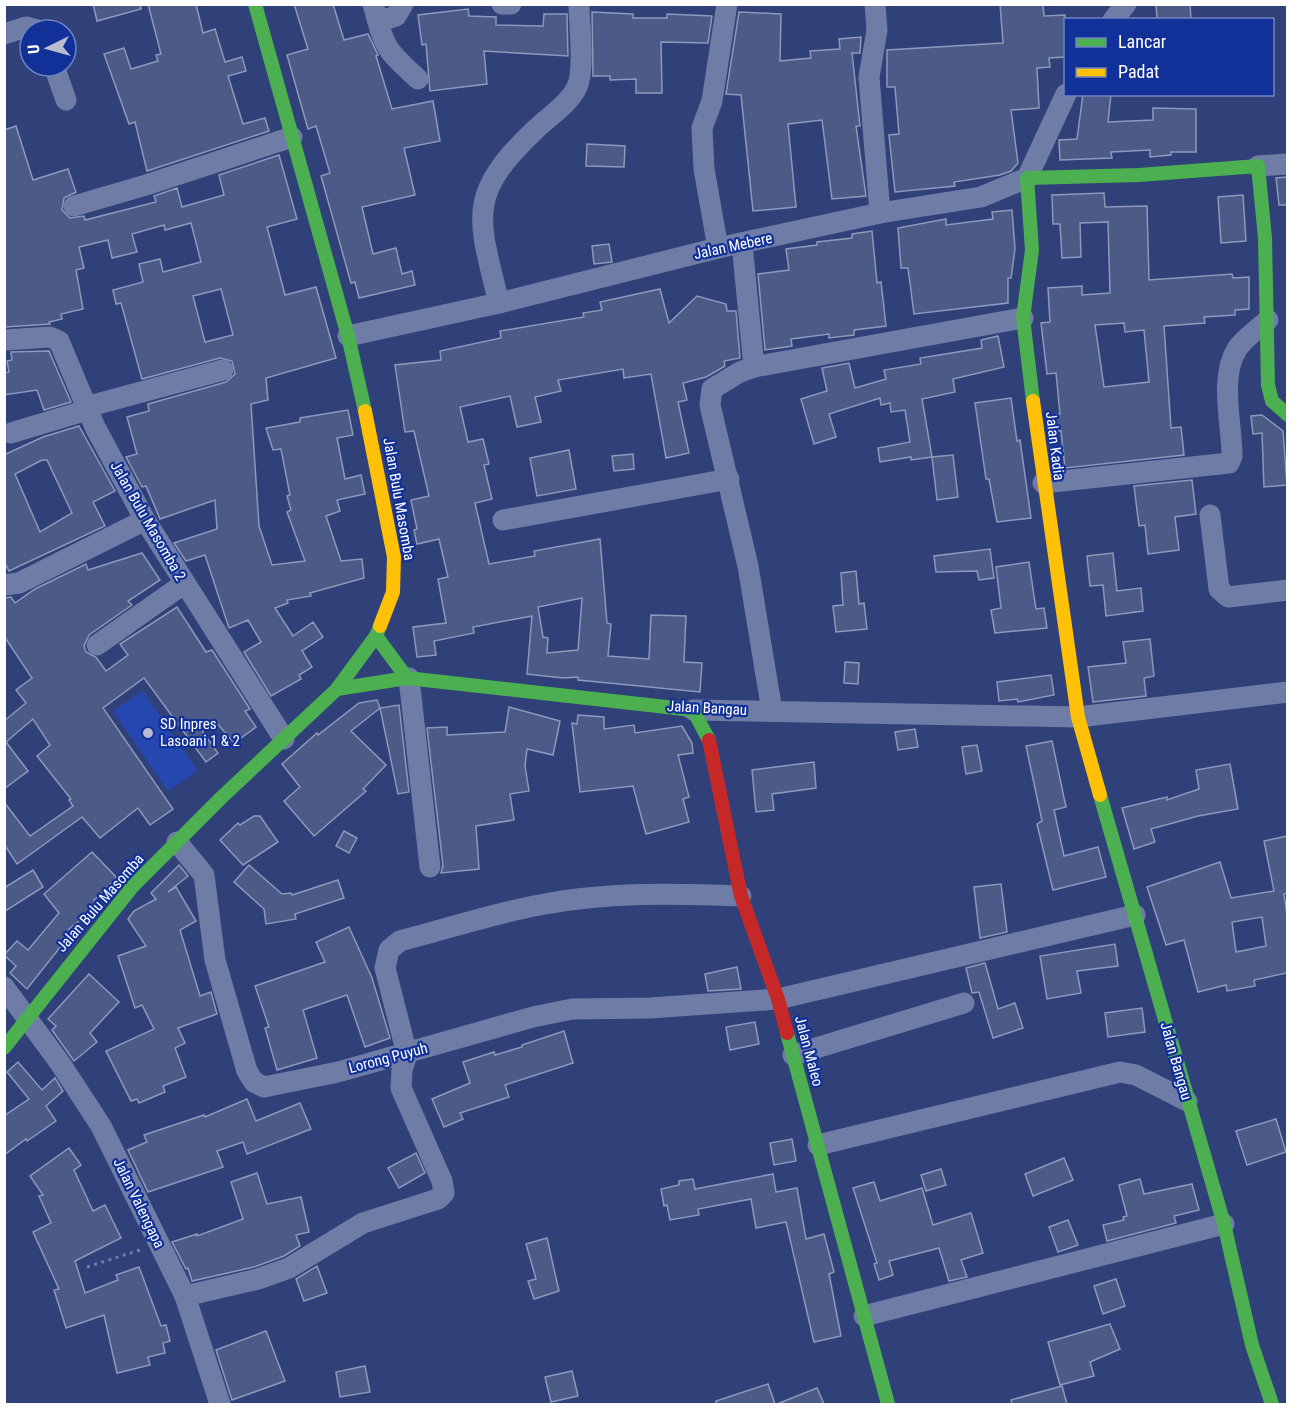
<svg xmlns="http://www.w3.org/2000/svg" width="1292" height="1409" font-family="'Roboto Condensed',sans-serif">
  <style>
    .green { fill: #2647b0 }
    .building { fill: #4c5a88; stroke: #8f98ba; stroke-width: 1.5; fill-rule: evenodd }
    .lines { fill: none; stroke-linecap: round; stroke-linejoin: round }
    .path { stroke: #6f7ca5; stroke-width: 3; stroke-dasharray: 3 4.5; stroke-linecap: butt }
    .street { stroke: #6f7ca5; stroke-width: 21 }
    .fast { stroke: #4caf50; stroke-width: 14 }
    .slow { stroke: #ffc107; stroke-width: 14 }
    .jam { stroke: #c62828; stroke-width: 14 }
    .poi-dot { fill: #b7bcd0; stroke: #113199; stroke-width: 2 }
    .labels { text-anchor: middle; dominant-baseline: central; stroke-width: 4.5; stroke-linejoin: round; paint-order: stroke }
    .street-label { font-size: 15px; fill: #fff; stroke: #113199 }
    .poi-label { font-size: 15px; fill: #fff; stroke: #113199; text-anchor: start }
  </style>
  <rect width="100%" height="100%" fill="#30417a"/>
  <!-- green -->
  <polygon class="green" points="143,691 198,771 168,791 113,711"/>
  <!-- building -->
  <g class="building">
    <polygon points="93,4 140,4 141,9 97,21"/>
    <polygon points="148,4 196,4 203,33 215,29 225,62 242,57 246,71 228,76 243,124 265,118 269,131 147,171 135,122 129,124 104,54 124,48 131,69 158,61 156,55 161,54"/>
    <polygon points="294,4 333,4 344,40 368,34 378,55 376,56 392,109 433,101 440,141 404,148 415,195 362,207 373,254 396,248 402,274 412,271 415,285 359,298 355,282 351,283 321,176 330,173 316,126 308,129 287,55 308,49"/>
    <polygon points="1000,4 1043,4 1044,16 1065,15 1065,57 1049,58 1050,67 1037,68 1039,108 1011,110 1018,163 1011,171 1000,175 954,182 955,186 895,192 889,135 899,134 895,87 887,87 887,50 1003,43"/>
    <polygon points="1156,4 1190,4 1191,20 1157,20"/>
    <polygon points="468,9 469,16 496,17 496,25 543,26 544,14 567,14 568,56 484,51 487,84 430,91 426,44 422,45 418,15"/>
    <polygon points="592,12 633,14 633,18 667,18 667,14 712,16 708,43 661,42 662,93 636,93 636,79 610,80 610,76 593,76"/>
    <polygon points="739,12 781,14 780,61 811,58 810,51 840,49 839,39 861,37 860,53 852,53 860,126 856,126 866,196 832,199 822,120 788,124 796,207 753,211 741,95 726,94"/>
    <polygon points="1083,94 1111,94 1108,122 1153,120 1153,108 1196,109 1196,152 1171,152 1171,155 1150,157 1150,150 1111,152 1112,158 1060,160 1059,140 1077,139"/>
    <path d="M16 126 33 180 68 169 76 192 64 198 62 210 70 218 84 216 85 220 156 202 154 196 177 188 182 207 224 195 219 175 279 155 297 219 267 227 285 295 316 287 336 358 266 378 268 400 251 404 259 526 272 565 305 561 287 512 291 510 287 496 290 495 281 449 273 450 266 428 300 422V418L348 410 353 435 337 438 345 479 361 475 365 494 337 500 340 511 326 516 341 561 362 559 364 578 310 593 311 596 287 600 288 603 275 608 293 636 313 622 323 637 302 651 312 667 299 675 301 679 271 696 244 652 261 642 248 620 229 628 205 555 186 561 174 543 217 529 215 500 160 519 146 486 142 487 126 457 137 454 127 417 149 411 148 404 226 382 235 374 232 361 220 358 142 379 121 303 116 304 113 290 143 282 139 264 160 259 163 272 201 262 191 223 165 230 164 225 132 234 137 252 112 258 108 240 79 247 84 268 76 270 83 309 61 314 62 319 49 322 50 324 5 327 4 130ZM221 289 233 335 205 342 193 296Z"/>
    <polygon points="587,144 625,146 624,167 586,166"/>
    <polygon points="1287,177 1287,205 1279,205 1276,178"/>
    <path d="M1104 193 1105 207 1147 206 1149 280 1232 274 1233 278 1249 277V309L1235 310V315L1204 317 1205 323 1164 326 1171 428 1181 427 1184 455 1065 468 1061 431H1054L1052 415 1060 414 1056 373 1047 374 1041 323 1050 322 1048 288 1082 286V295L1110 293 1108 222 1080 223 1081 257 1062 258 1060 224H1053L1052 195ZM1124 323 1125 332 1144 330 1149 382 1104 387 1095 325Z"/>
    <polygon points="1243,195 1246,241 1221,243 1218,197"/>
    <polygon points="1012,210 1015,249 1011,278 1008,278 1008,303 914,314 908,268 901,268 898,228 946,219 946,225 993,219 992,212"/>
    <polygon points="872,231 877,283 881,282 886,326 854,330 854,335 829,338 829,334 791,339 792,346 765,350 758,274 789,270 786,249 817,245 817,242 852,238 852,234"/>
    <polygon points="609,244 612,262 594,264 592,246"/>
    <path d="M660 289 669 323 697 296 726 304 727 311H736L740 358 724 361 725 366 706 377 683 383 687 400 678 402 689 453 666 458 651 374 624 378 623 369 558 380 561 391 535 397 541 422 517 427 510 396 460 407 468 442 483 439 489 464 484 465 492 499 475 503 489 564 535 556 534 551 600 539 607 623 611 624 608 656 649 659 651 615 686 616 684 662 702 663 700 692 578 680V677L563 678 527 674 532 616 473 627 474 633 434 641 436 655 417 657 413 627 446 623 438 579 448 577 439 539 417 544 414 530 417 529 411 500 429 496 414 431 405 432 395 365 441 360 440 351 501 338 500 331 584 317 583 313 602 310 600 302ZM582 598 578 650 547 653 548 638 543 637 538 607Z"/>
    <polygon points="998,336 1004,367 953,379 955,392 922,399 932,457 911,460 911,457 880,462 878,448 910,442 905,410 891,412 890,403 881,405 880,398 829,414 836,437 814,444 801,399 827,391 822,368 849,363 855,388 886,379 884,370 921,364 920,358 982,348 981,340"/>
    <polygon points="49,351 71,402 44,410 37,390 4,395 4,373 9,372 7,361 12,360 11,352"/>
    <polygon points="1011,398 1017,441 1020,440 1031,518 997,522 989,479 986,479 975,403"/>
    <polygon points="1262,415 1283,431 1287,485 1264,487 1262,433 1253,434 1251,416"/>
    <path d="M79 426 115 491 93 502 105 526 9 571 4 561V451L6 454 43 437ZM42 460H47L72 513 40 532 15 474Z"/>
    <polygon points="569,450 576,489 537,496 530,458"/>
    <polygon points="633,454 634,469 614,471 612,456"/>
    <polygon points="953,455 958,497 937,500 932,457"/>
    <polygon points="1192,480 1196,514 1175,517 1179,550 1148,554 1145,525 1139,526 1134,486"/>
    <polygon points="990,549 994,578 979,580 977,571 936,572 934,556"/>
    <polygon points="142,553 160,580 128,601 132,605 89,635 84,646 86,652 96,657 106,671 128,655 120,644 177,607 206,652 212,650 250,709 245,711 256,727 234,743 215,721 202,731 218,753 206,762 144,678 103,708 173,809 150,825 138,808 100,838 82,817 17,864 4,844 4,802 30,836 73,806 69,800 71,799 37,756 50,745 33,719 6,742 28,771 4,789 4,721 26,703 16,690 32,678 4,636 4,598 11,597 15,603 35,589 86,564 88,570"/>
    <polygon points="1113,553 1117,591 1141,588 1143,611 1106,616 1103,585 1090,586 1087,556"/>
    <polygon points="1029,562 1036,609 1044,608 1047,628 995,633 991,610 1001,608 996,567"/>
    <polygon points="856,571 859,604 864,603 867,629 836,632 833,606 843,605 841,573"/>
    <polygon points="1150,639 1154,676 1144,678 1146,696 1093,702 1088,667 1126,663 1123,642"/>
    <polygon points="845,662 859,663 858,684 844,683"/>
    <polygon points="1051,675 1054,695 1018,702 1017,699 999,701 997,682"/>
    <polygon points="377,700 380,708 351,731 386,765 363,789 366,791 314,836 284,801 300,787 282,764 317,733 318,735 359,703"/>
    <polygon points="399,705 409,792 398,794 380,708"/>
    <polygon points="509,707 560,721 553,755 527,749 525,766 529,791 510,794 514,820 476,826 479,869 441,873 443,866 427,728 447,727 447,735 505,732"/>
    <polygon points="578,715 604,717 604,729 634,725 635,733 682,726 692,743 693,753 678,755 689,797 683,799 689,822 646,834 633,786 580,792 572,723 577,724"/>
    <polygon points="915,729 918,747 898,750 895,732"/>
    <polygon points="1052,741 1066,807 1054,810 1064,856 1098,847 1106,877 1053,890 1037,824 1042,821 1026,746"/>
    <polygon points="977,745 982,771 966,774 962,747"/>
    <polygon points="814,762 816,788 772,794 774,810 756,812 752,770"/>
    <polygon points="1230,764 1238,809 1198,816 1151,829 1155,842 1134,849 1122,808 1167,797 1167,800 1199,789 1196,770"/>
    <polygon points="254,816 260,816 278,842 243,865 220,840 238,823 240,825"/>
    <polygon points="344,831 357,838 349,853 336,846"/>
    <path d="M1287 836V893L1284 894 1287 915V973L1254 980 1255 986 1227 991 1226 985 1198 992 1184 940 1166 945 1147 887 1220 862 1231 898 1274 891 1264 841ZM1262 917 1266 946 1236 952 1232 922Z"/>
    <polygon points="92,852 117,878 94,900 96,903 85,916 69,929 73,931 27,989 10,973 16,966 4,955 17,941 28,950 59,913 44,894"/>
    <polygon points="179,865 188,876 168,892 176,887 196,921 180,930 200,996 211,992 217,1014 178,1028 185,1043 175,1048 186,1077 163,1086 165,1092 139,1103 137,1099 131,1101 106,1051 154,1029 142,1005 135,1008 118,956 146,946 128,919 134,911 156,899 151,893"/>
    <polygon points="249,865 282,894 291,893 292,895 338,880 344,898 295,914 296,919 266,924 264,909 234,882"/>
    <polygon points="33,870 43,887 4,912 4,888"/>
    <polygon points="1001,884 1007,932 980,938 974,887"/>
    <polygon points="349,927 372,978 390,1038 365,1047 347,995 303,1010 317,1058 277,1070 265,1028 269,1027 255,986 325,962 316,942"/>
    <polygon points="1115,944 1118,966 1077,971 1081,993 1047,999 1040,956"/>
    <polygon points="985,963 998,1009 1015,1003 1023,1028 993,1038 979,992 972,993 966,968"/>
    <polygon points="737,967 741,989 708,991 705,974"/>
    <polygon points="89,974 119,1002 90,1033 97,1042 74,1061 52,1030 56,1026 48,1019"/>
    <polygon points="1142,1008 1145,1032 1108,1037 1105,1013"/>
    <polygon points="755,1022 759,1044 730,1050 726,1027"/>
    <polygon points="564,1031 573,1063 505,1085 509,1097 460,1113 463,1119 444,1127 432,1099 470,1083 463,1062 494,1052 495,1055 522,1047 522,1045"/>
    <polygon points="18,1062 42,1090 55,1078 63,1091 46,1106 56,1121 27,1141 26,1139 4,1155 4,1116 29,1099 7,1072"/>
    <polygon points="247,1099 256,1121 300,1103 311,1129 247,1154 243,1142 217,1151 223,1167 148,1192 128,1150 147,1142 144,1135 204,1115 205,1117"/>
    <polygon points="1276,1119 1286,1152 1247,1165 1236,1131"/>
    <polygon points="792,1139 796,1161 774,1165 770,1143"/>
    <polygon points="69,1148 81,1165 74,1170 93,1211 105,1205 121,1238 75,1261 85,1293 118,1280 116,1275 139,1267 161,1326 166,1325 170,1341 163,1343 165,1353 148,1357 150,1365 117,1373 104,1315 66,1328 54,1290 59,1289 33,1232 51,1223 39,1196 43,1195 30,1176"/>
    <polygon points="416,1153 425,1173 399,1188 388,1168"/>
    <polygon points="1064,1158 1073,1180 1033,1196 1025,1174"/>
    <polygon points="941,1169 946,1185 926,1191 921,1175"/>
    <polygon points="257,1173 267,1204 301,1197 309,1232 296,1235 300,1246 284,1256 254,1267 192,1281 188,1268 186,1269 172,1242 197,1234 197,1236 243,1219 231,1182"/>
    <polygon points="773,1174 776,1192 797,1188 806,1239 824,1234 834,1272 829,1274 841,1336 814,1342 786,1222 756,1228 751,1199 698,1209 699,1215 670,1220 667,1205 664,1206 661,1189 679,1185 679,1181 693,1179 695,1189"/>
    <polygon points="1140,1179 1144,1194 1192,1184 1199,1210 1174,1216 1176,1223 1107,1241 1103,1225 1124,1220 1123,1217 1127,1216 1119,1185"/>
    <polygon points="874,1182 880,1201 922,1188 933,1225 971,1213 983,1253 961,1260 967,1277 949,1281 939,1248 889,1261 893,1275 879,1280 874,1264 877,1263 853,1188"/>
    <polygon points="1068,1220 1078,1245 1058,1252 1049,1227"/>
    <polygon points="547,1238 559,1291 534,1299 528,1281 536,1279 526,1244"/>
    <polygon points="317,1266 327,1293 304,1301 296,1279"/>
    <polygon points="1116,1279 1125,1306 1103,1314 1094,1286"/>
    <polygon points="1110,1324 1120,1349 1090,1362 1094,1376 1060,1385 1048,1342"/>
    <polygon points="266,1331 285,1381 232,1400 216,1350"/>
    <polygon points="365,1366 370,1392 340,1397 336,1372"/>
    <polygon points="572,1371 578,1396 551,1402 545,1377"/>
    <polygon points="768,1384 775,1404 716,1404 716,1401"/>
    <polygon points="1062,1386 1067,1404 1012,1404 1011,1400"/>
    <polygon points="817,1388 824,1404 777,1404"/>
  </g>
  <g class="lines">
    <!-- path -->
    <polyline class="path" points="87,1267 140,1250"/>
    <!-- street -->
    <g class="street">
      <path d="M373 4C385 48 384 48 418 79"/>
      <polyline points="502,4 511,4"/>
      <polyline points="875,4 877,30 869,77 880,213"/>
      <polyline points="1113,20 1126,4"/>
      <polyline points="378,22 396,16 403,4"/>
      <polyline points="4,34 26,27 37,30"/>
      <polyline points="54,66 66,100"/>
      <polyline points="1258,166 1288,164"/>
      <polyline points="74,206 146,185 292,137"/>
      <polyline points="742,244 754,367"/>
      <polyline points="718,248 704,169 702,128 712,101 727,4"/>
      <path d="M499 303C478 217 466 195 535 130 548 117 569 104 577 87 585 69 579 25 579 4"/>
      <polyline points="348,336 499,303 718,248 880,213 981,197 1027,178 1066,94"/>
      <polyline points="4,340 50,337 59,341 95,427 145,520 284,739"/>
      <polyline points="86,407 223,370"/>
      <polyline points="11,433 87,410"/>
      <path d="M1043 483 1229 463 1232 456C1232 424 1219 378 1237 349 1244 338 1258 329 1268 320"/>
      <polyline points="1210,515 1219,589 1228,597 1288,590"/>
      <polyline points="503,520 729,479"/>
      <polyline points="4,585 19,583 145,520"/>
      <polyline points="97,645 185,583"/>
      <polyline points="409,678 430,867"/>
      <polyline points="693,710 1078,717 1288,692"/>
      <polyline points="772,711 748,566 710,405 712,389 740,372 754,367 1023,318"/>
      <polyline points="177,842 204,875 215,960 247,1071 254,1082 264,1087 338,1072 533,1017 572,1009 650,1008 778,999 1135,915"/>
      <polyline points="4,987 60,1063 101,1126 185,1296 220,1404"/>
      <polyline points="793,1055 964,1003"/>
      <polyline points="818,1145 1120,1072 1136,1075 1187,1101"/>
      <path d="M185 1296 258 1279 289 1268 363 1223 438 1199 444 1193 442 1181 401 1088 402 1070 407 1054 385 968 389 950 400 941C446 929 492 914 539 905 606 892 674 893 741 896"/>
      <polyline points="864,1316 1224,1224"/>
    </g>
    <!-- fast -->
    <g class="fast">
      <polyline points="255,4 348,336 365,411"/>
      <polyline points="1033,401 1023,318 1032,250 1027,178 1139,175 1258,166 1265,238 1268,385 1272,401 1288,415"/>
      <polyline points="376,636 407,678"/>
      <polyline points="337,689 407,678 693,710 709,740"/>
      <polyline points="1100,795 1224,1224 1252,1345 1272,1404"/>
      <polyline points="787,1033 888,1404"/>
      <polyline points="4,1048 133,886 223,796 337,689 376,636 380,626"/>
    </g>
    <!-- slow -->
    <g class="slow">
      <polyline points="1033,401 1078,717 1100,795"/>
      <polyline points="365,411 394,557 393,592 380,626"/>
    </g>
    <!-- jam -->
    <polyline class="jam" points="709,740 741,896 778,999 787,1033"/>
  </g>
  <!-- markers -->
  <circle class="poi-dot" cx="148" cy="733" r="6"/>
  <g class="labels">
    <!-- street labels -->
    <g class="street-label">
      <text transform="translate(733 246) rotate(-12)">Jalan Mebere</text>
      <text transform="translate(1055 446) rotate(83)">Jalan Kadia</text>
      <text transform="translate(399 499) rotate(80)">Jalan Bulu Masomba</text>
      <text transform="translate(148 521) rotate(60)">Jalan Bulu Masomba 2</text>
      <text transform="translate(707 708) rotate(3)">Jalan Bangau</text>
      <text transform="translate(100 903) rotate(-49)">Jalan Bulu Masomba</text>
      <text transform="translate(809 1051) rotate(75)">Jalan Maleo</text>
      <text transform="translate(388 1058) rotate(-15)">Lorong Puyuh</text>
      <text transform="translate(1176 1061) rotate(74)">Jalan Bangau</text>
      <text transform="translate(139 1203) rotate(64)">Jalan Valengapa</text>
    </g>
    <!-- poi labels -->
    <g class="poi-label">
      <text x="160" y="724">SD Inpres<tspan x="160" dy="17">Lasoani 1 &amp; 2</tspan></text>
    </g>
  </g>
  <!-- border -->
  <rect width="1292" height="1409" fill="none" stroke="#ffffff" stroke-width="12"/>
  <!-- legend -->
  <rect x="1064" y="18" width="210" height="78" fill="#113199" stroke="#7083c2" stroke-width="1.5"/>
  <rect x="1076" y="38" width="30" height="9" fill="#4caf50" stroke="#7083c2" stroke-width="1.5"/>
  <text x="1118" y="48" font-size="18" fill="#ffffff">Lancar</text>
  <rect x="1076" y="68" width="30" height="9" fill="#ffc107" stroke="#7083c2" stroke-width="1.5"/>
  <text x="1118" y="78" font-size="18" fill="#ffffff">Padat</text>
  <!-- north arrow -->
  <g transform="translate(48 48) rotate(265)"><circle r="28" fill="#113199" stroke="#7083c2" stroke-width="1.5"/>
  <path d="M0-4.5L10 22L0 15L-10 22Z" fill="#b7bcd0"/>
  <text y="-9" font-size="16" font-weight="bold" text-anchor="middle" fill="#ffffff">U</text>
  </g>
</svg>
